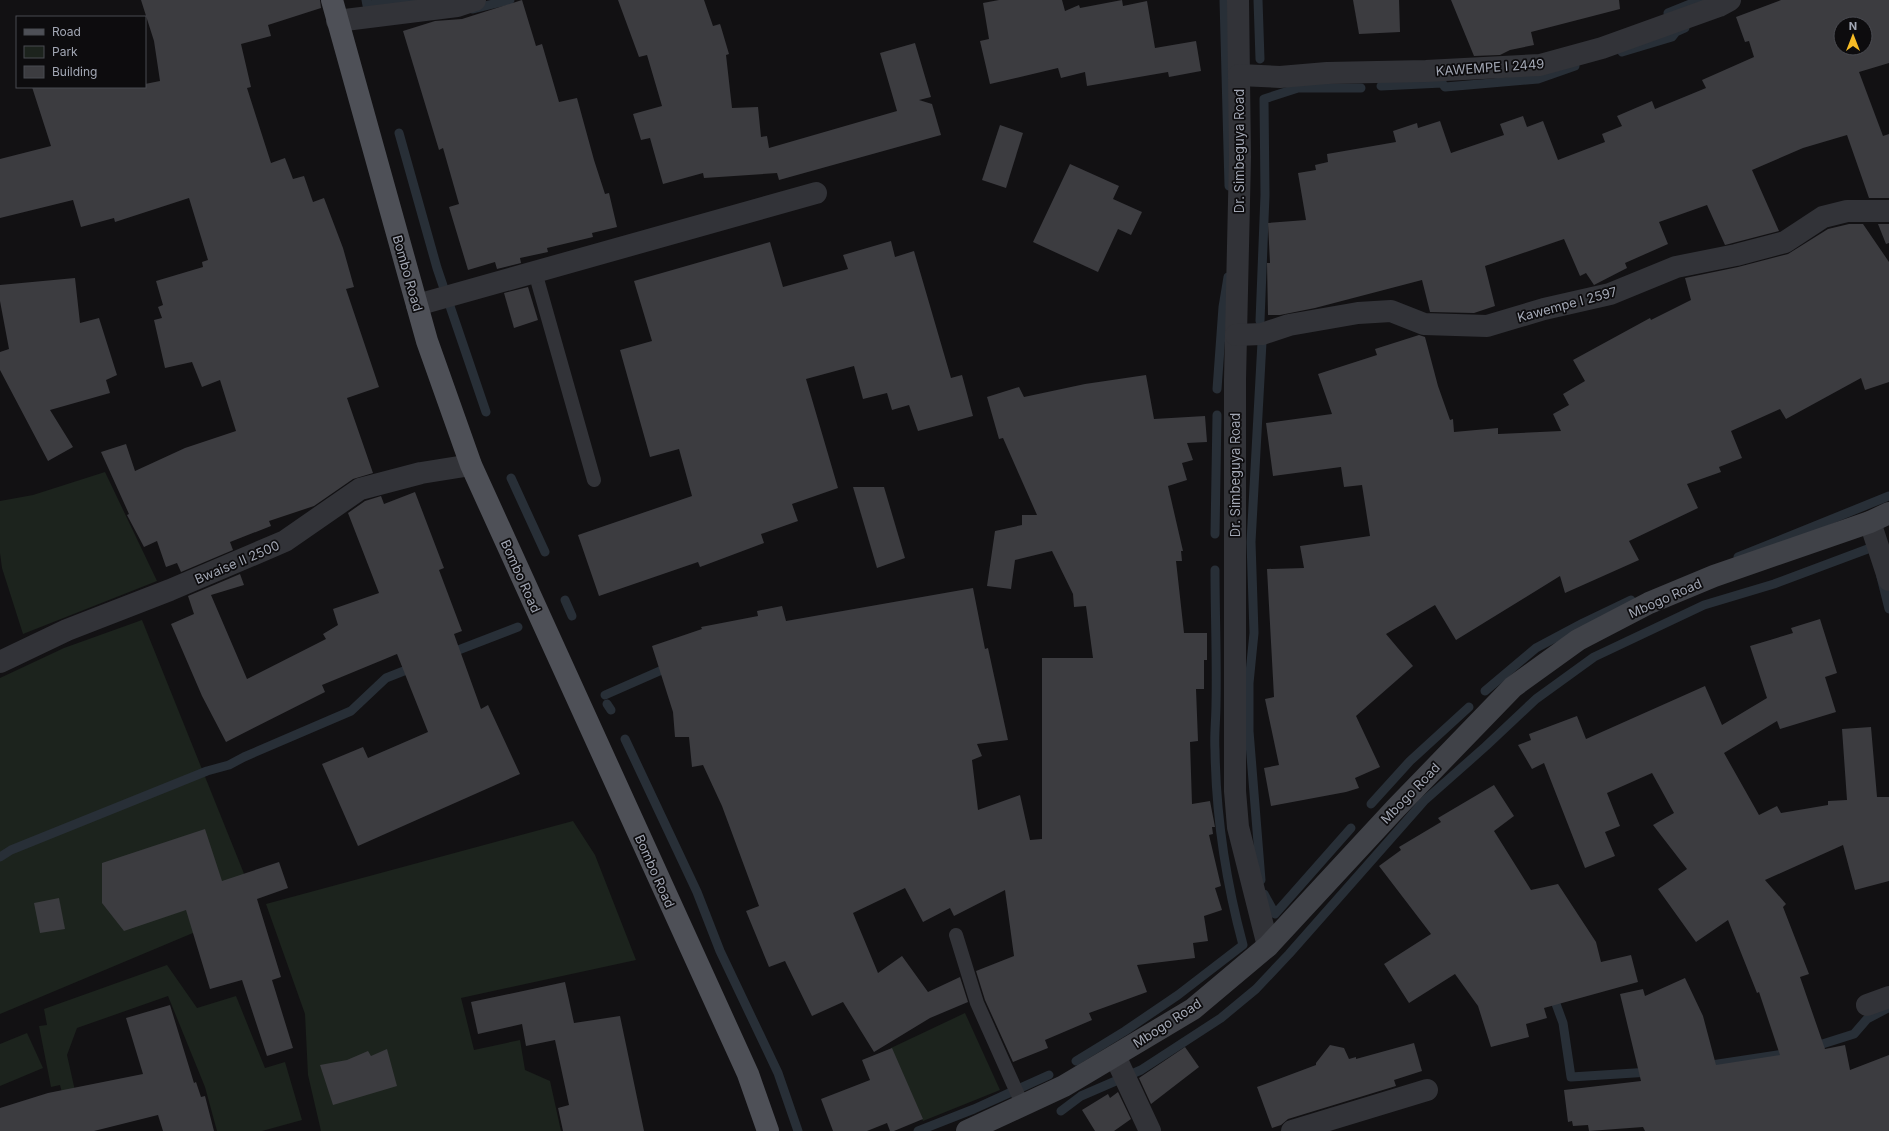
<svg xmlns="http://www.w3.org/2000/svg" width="1889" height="1131" font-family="Inter,sans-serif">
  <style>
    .green { fill: #1c231d }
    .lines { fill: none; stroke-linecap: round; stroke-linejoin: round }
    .stream { stroke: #282f37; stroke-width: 9 }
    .building { fill: #3c3c40; fill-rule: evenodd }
    .lane { stroke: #323338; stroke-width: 14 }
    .street { stroke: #323338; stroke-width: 22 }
    .secondary { stroke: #404248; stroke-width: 22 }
    .primary { stroke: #4e5057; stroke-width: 22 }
    .labels { text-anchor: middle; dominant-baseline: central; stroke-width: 3.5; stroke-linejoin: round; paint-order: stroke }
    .street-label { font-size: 13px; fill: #a2a7b4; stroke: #0d0c0e }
  </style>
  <rect width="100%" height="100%" fill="#121113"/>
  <!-- green -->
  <g class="green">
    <polygon points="105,472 157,581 23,634 2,568 0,553 0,501 33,495"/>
    <polygon points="142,620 257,906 0,1014 0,678 64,648"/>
    <polygon points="573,821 595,855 636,960 461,998 474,1050 520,1040 525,1070 550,1081 561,1131 321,1131 308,1075 305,1014 266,904"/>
    <polygon points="167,965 197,1008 236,996 265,1068 285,1062 302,1120 262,1131 217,1131 205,1087 168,996 77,1028 67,1055 82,1122 70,1123 60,1085 51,1087 39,1026 47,1025 44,1009"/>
    <polygon points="965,1013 1000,1090 923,1121 891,1048"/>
    <polygon points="27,1033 43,1068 0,1086 0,1044"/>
  </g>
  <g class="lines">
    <!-- stream -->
    <g class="stream">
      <polyline points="366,0 367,5 412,1"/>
      <polyline points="1224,0 1229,186"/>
      <polyline points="1258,0 1260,59"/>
      <polyline points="472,9 510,0"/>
      <polyline points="1668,13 1700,0"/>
      <polyline points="1622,52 1672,37 1676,32 1685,28"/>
      <polyline points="1381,86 1442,83 1445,87 1538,79 1575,66"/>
      <polyline points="399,133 437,268 486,412"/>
      <polyline points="1260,321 1265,195 1264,99 1298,88 1361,88"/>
      <polyline points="1217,389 1223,307 1228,277"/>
      <polyline points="511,478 545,552"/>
      <polyline points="1215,534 1217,415"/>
      <polyline points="1738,557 1889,496"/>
      <polyline points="1881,577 1889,609"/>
      <polyline points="565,600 572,616"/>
      <polyline points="448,654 518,627"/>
      <polyline points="1485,691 1536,648 1583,623 1631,600"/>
      <polyline points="605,695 671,666"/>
      <polyline points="607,704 611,710"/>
      <polyline points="625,739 697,892 720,951 778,1073 798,1131"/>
      <polyline points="1371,804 1410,761 1469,707"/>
      <polyline points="0,857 11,850 207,771 229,765 244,757 351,711 386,678 414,667"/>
      <polyline points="1261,880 1249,731 1249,683 1254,633 1251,542 1262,342"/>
      <polyline points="1264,894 1275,914 1351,828"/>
      <polyline points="1552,993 1563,1023 1571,1077 1650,1072"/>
      <polyline points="1813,1047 1854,1034 1867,1019 1888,1008"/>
      <path d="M1076 1061 1125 1031 1178 995 1243 945C1226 882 1216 815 1215 750 1214 735 1216 719 1216 704 1217 660 1215 615 1215 570"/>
      <polyline points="1705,1066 1791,1053"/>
      <polyline points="1061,1111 1081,1096 1141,1070 1221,1018 1256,989 1289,954 1424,801 1486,746 1536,699 1594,657 1704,605 1774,584 1873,547 1875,553"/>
      <polyline points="918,1131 974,1109 1049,1075"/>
    </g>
  </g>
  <!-- building -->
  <g class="building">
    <polygon points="141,0 320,0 321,8 268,25 271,36 241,44 251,87 247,88 271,163 285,158 293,179 304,176 313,202 324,198 343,248 354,287 346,289 379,387 347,398 373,473 353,479 314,506 269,521 271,526 230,542 233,550 181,572 177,563 166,567 157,541 144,547 127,515 129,514 101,452 126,444 135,471 185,448 236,431 220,380 202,387 192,362 165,368 154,320 162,318 158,307 163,305 156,281 203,267 202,262 208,260 189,198 115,222 114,218 81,227 73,200 0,218 0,159 51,146 32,87 145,87 145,84 160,81 154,41"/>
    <polygon points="522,0 536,46 542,44 559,102 577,98 594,160 605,194 609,193 617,227 592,233 593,237 547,248 548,252 520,258 521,263 497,269 495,262 468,270 449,207 459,204 443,148 439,150 403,31 435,21 462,19"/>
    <polygon points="618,0 704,0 713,26 720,24 721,27 729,54 726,55 732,108 758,107 761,137 767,136 769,148 897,111 880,53 915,43 931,97 919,100 932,104 941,135 779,180 777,173 704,178 703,173 663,184 650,138 641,140 633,114 662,106 647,55 639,57"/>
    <polygon points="999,0 1062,0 1065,11 1079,5 1080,8 1122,0 1123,6 1147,1 1155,48 1196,41 1201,71 1169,77 1168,72 1087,86 1085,72 1061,78 1058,68 990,84 980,41 989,39 983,3"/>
    <polygon points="1353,0 1399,0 1400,32 1359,34"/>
    <polygon points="1451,0 1619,0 1620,9 1531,32 1534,45 1510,50 1500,55 1474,56"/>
    <path d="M1781 0H1889V63L1859 72 1883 136 1889 134V198H1869L1847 135 1803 148 1752 170 1779 231 1725 245 1707 205 1659 222 1668 244 1625 263 1627 268 1594 285 1586 273 1580 276 1564 239 1485 266 1495 306 1474 313 1430 312 1422 280 1315 308 1280 315H1268L1267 263H1270L1268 223 1306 220 1298 173 1316 170 1315 165 1328 162 1327 154 1396 142 1393 131 1417 123 1418 128 1440 121 1451 153 1504 135 1500 124 1523 116 1527 127 1543 121 1558 160 1605 142 1602 134 1622 126 1617 116 1652 101 1655 109 1706 88 1702 80 1754 57 1749 41 1745 42 1736 17ZM1841 24H1865V48H1841Z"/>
    <polygon points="1000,125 1023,133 1006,188 982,180"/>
    <polygon points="1070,164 1119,186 1113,199 1142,212 1131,235 1118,229 1098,272 1033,242"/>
    <polygon points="1849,224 1863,224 1889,262 1889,382 1865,390 1861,378 1786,419 1780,409 1731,431 1742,458 1719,467 1721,472 1687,484 1698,508 1629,541 1639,560 1565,593 1560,576 1456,640 1435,605 1386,634 1413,666 1356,716 1380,767 1355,778 1359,788 1346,792 1271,806 1264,768 1279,765 1265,699 1274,697 1267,569 1304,568 1300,546 1370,536 1362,485 1344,487 1341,467 1273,476 1266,423 1332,414 1318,374 1377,355 1375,349 1419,335 1425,337 1438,386 1450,420 1453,419 1454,432 1498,428 1498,434 1561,431 1553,414 1569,405 1563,394 1585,381 1573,360 1650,318 1651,320 1691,300 1685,278 1738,267 1788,254 1828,229"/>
    <polygon points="1878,224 1889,224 1889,243 1886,244"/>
    <polygon points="891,241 895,257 914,251 951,378 962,375 973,416 918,431 909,405 892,410 887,393 863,399 854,366 806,379 838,488 792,504 798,521 761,534 764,543 700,567 698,562 599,596 578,535 692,496 679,449 650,457 620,350 652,341 634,281 770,242 783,287 848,269 843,255"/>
    <polygon points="75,278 80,323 99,318 117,375 106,380 110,393 50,410 73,447 48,461 0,370 0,352 9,349 0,301 0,285"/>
    <polygon points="528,287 538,320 514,328 504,293"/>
    <polygon points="1146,375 1154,419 1205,416 1207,442 1187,443 1193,460 1182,463 1187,480 1168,486 1183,551 1181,551 1182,561 1176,561 1184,633 1207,633 1207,660 1204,660 1204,689 1196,689 1198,741 1190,742 1192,804 1210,801 1215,827 1212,827 1213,834 1209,835 1221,886 1215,888 1222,910 1204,916 1208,941 1193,943 1195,958 1137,965 1147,992 1089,1013 1092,1020 1045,1040 1048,1048 1013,1062 985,1000 976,971 1014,956 1005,890 954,916 950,908 923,922 905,888 853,913 878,973 902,956 928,992 960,977 968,1002 930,1018 874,1052 843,1002 812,1016 785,961 769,967 746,911 759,906 722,806 703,765 692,767 689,737 675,737 673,712 652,646 702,629 701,627 758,616 757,611 782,606 786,621 973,588 985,649 988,648 1008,740 977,744 982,756 972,760 978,810 1020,795 1030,840 1042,839 1042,658 1093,658 1086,606 1074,607 1073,594 1052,551 1015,560 1011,589 987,586 995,531 1022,525 1022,515 1037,515 1003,438 999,439 987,397 1019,387 1024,397 1085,384"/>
    <polygon points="853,487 884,487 905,558 877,568"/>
    <polygon points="415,492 444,568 439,570 462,631 454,634 481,709 488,705 520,774 358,846 322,764 363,747 368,758 428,732 397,654 322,685 325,692 226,742 202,696 171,624 194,614 188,596 240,574 244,585 211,595 247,679 326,639 323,634 338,625 333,609 379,593 348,513 365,501 381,496 384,504"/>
    <polygon points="1820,619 1837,673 1825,677 1836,712 1780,729 1777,721 1724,753 1759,815 1777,806 1781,813 1828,805 1828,801 1847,800 1842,729 1871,727 1877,797 1889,797 1889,881 1855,890 1843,845 1765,880 1786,904 1783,907 1809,974 1800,977 1825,1049 1845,1045 1850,1070 1889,1055 1889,1131 1645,1131 1643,1127 1589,1131 1588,1125 1573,1126 1572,1121 1568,1122 1564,1090 1641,1081 1620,994 1643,989 1645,996 1685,978 1703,1016 1716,1065 1780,1055 1759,992 1757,993 1728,920 1696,942 1658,889 1687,869 1653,825 1674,813 1652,773 1607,793 1620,826 1605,832 1615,856 1585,868 1544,763 1532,769 1518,745 1531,740 1529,734 1577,716 1586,739 1705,686 1722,725 1767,698 1750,646 1793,633 1791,628"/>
    <polygon points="1494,785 1514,816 1494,831 1531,890 1558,884 1596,942 1601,962 1631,955 1638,982 1544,1008 1547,1018 1526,1024 1529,1037 1491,1047 1478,1006 1455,974 1409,1003 1384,964 1431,934 1379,866 1401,850 1399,847 1441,822 1438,818"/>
    <polygon points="205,829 222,881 279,862 288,888 257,899 281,977 272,980 293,1048 267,1056 242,980 210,989 186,910 124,931 102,903 102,863"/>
    <polygon points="59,898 65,929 40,933 34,903"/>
    <polygon points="565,982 574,1023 620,1016 644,1131 563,1131 558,1108 569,1105 555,1040 526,1046 522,1024 478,1034 471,1002"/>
    <polygon points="170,1005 194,1083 196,1082 201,1097 205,1096 214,1131 163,1131 158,1115 94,1131 0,1131 0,1108 48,1093 143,1074 126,1018"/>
    <polygon points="1414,1043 1422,1071 1394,1080 1396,1086 1288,1119 1281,1125 1272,1128 1257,1087 1316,1065 1316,1063 1330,1045 1344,1048 1349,1059 1356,1057 1356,1059"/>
    <polygon points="1185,1047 1199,1067 1151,1104 1139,1078"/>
    <polygon points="892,1048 923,1119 894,1131 890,1131 887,1123 867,1131 833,1131 821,1099 870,1080 862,1060"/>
    <polygon points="387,1049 397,1086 333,1105 320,1065 347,1060 368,1051 371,1056"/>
    <polygon points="1118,1092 1131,1119 1114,1131 1095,1131 1082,1110 1108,1094 1110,1098"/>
  </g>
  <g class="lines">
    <!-- lane -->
    <g class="lane">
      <polyline points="535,272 594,480"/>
      <polyline points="956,935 977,1003 1023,1106"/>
    </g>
    <!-- street -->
    <g class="street">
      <polyline points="1238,0 1240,157 1235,380 1235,791 1238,827 1268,946"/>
      <polyline points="337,21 457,6 475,0"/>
      <polyline points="1239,75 1280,77 1327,73 1426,71 1540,65 1602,48 1719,6 1730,0"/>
      <polyline points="417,305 816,193"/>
      <polyline points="1236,335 1262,334 1289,325 1358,313 1391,311 1424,324 1487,326 1544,309 1610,294 1676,267 1736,255 1785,242 1823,217 1847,211 1889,211"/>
      <polyline points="1870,522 1889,580"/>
      <polyline points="0,662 67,630 170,590 285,541 360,489 421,473 471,465"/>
      <polyline points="1867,1005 1889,997"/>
      <polyline points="1115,1056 1150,1131"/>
      <polyline points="1292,1131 1427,1090"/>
    </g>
    <!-- secondary -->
    <polyline class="secondary" points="967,1131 1064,1086 1193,1009 1268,946 1395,809 1513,687 1578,640 1649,603 1714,576 1870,522 1889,513"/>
    <!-- primary -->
    <polyline class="primary" points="332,0 427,341 471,465 748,1074 768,1131"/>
  </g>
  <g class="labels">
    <!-- street labels -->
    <g class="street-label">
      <text transform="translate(1490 67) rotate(-4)">KAWEMPE I 2449</text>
      <text transform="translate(1239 151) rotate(-90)">Dr. Simbeguya Road</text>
      <text transform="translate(408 273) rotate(74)">Bombo Road</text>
      <text transform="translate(1567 304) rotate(-15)">Kawempe I 2597</text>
      <text transform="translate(1235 475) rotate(-90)">Dr. Simbeguya Road</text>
      <text transform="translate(237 562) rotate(-23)">Bwaise II 2500</text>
      <text transform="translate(521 576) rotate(66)">Bombo Road</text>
      <text transform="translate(1665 598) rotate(-24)">Mbogo Road</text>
      <text transform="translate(1410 793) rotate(-46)">Mbogo Road</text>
      <text transform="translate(655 871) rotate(66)">Bombo Road</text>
      <text transform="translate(1167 1023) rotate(-33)">Mbogo Road</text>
    </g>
  </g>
  <!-- legend -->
  <rect x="16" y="16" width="130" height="72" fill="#0d0c0e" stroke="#494a50"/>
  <rect x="24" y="29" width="20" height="6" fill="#4e5057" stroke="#494a50"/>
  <text x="52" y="36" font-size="12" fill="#a2a7b4">Road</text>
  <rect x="24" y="46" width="20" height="12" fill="#1c231d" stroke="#494a50"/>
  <text x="52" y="56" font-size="12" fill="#a2a7b4">Park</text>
  <rect x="24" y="66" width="20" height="12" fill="#3c3c40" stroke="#494a50"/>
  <text x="52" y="76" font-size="12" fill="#a2a7b4">Building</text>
  <!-- north arrow -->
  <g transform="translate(1853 36)"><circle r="19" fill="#0d0c0e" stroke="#494a50"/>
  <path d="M0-3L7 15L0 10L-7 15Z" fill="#f7bc25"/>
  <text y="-6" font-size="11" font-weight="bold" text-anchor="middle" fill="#a2a7b4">N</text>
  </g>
</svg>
